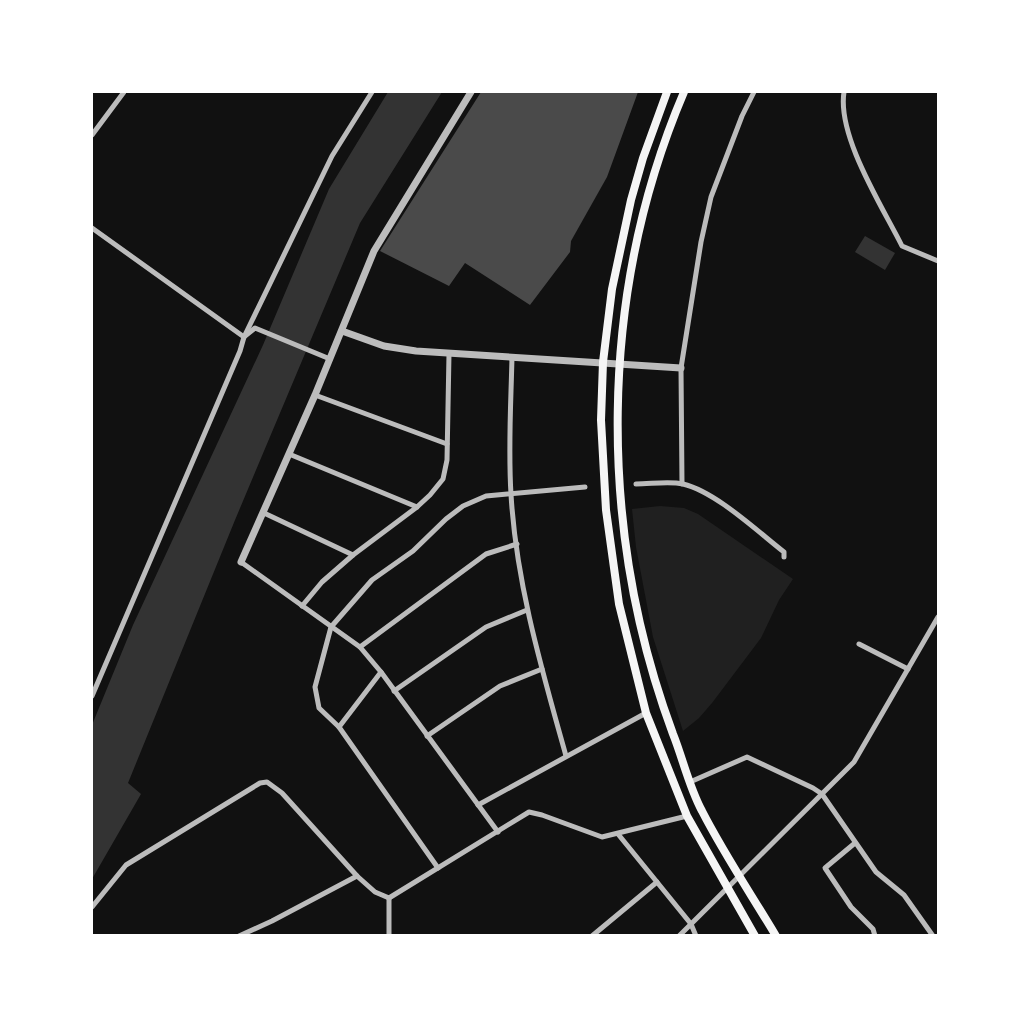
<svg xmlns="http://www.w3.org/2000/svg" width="1030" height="1027" font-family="Raleway,sans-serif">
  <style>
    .green { fill: #202020 }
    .water { fill: #333 }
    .building { fill: #4a4a4a }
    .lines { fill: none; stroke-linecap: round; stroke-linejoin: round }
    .minor { stroke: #bcbcbc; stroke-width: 5 }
    .tertiary { stroke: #bcbcbc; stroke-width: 7 }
    .secondary { stroke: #f5f5f5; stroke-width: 8 }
  </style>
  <rect width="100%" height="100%" fill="#111"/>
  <!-- green -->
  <polygon class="green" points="660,506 684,508 698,514 793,579 779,600 761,638 712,703 699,718 683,731 653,637 636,547 632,509"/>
  <!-- water -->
  <g class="water">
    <polygon points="388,92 442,92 360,223 235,520 128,783 141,794 92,879 92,725 133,625 263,345 329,189"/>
    <polygon points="865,236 895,253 885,270 855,252"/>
  </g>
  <!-- building -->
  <polygon class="building" points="481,92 638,92 607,177 571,241 570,252 530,305 465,263 449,286 380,251"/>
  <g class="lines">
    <!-- minor -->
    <g class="minor">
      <path d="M844 92C837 136 882 206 902 246L938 261"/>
      <polyline points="92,135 124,92"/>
      <polyline points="92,228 244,337"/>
      <polyline points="245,336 255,328 330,359"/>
      <path d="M512 357C511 402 508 448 511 494 516 583 542 670 566 756"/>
      <polyline points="315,395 447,444"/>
      <polyline points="289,454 417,507"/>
      <path d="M636 484C651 484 669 481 683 484 716 492 757 531 784 552V557"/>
      <polyline points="682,484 681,368 701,242 711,197 742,116 754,92"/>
      <polyline points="264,513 353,555"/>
      <polyline points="241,562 360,647 381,672 498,832"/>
      <polyline points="302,606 322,582 353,555 417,507 430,495 443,479 447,460 449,354"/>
      <polyline points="859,644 908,669"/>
      <polyline points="360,647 486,554 517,544"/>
      <polyline points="394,691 486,627 527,610"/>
      <polyline points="92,696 240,351 244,337 332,156 372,92"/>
      <polyline points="339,727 381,672"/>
      <polyline points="427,736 500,686 542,669"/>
      <polyline points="690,782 747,757 813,788 822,794 876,872 904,895 933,936"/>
      <polyline points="478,805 646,713"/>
      <polyline points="618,834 691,924 696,936"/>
      <polyline points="855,843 825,868 851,907 873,929 875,936"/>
      <polyline points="438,868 339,727 319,708 315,687 331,627 372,580 413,551 446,519 463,506 486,496 585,487"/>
      <polyline points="389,898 529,812 542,815 602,837 687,816"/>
      <polyline points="389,898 389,936"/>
      <polyline points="92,907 126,865 260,783 267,782 282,793 357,876 375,892 389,898"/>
      <polyline points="239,936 272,921 357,876"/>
      <polyline points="592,936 657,882"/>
      <polyline points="679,936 854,762 938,617"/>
    </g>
    <!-- tertiary -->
    <g class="tertiary">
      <polyline points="342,331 384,346 416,351 681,368"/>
      <polyline points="241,562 315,395 374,251 471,92"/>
    </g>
    <!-- secondary -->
    <g class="secondary">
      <polyline points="667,92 643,158 631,200 612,289 603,362 601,420 606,510 619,604 646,713 687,816 755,936"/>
      <path d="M684 92C598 294 597 529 673 734 683 759 689 787 702 811 724 854 751 894 776 936"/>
    </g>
  </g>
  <!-- border -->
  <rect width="1030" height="1027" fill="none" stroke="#ffffff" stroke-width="186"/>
</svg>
